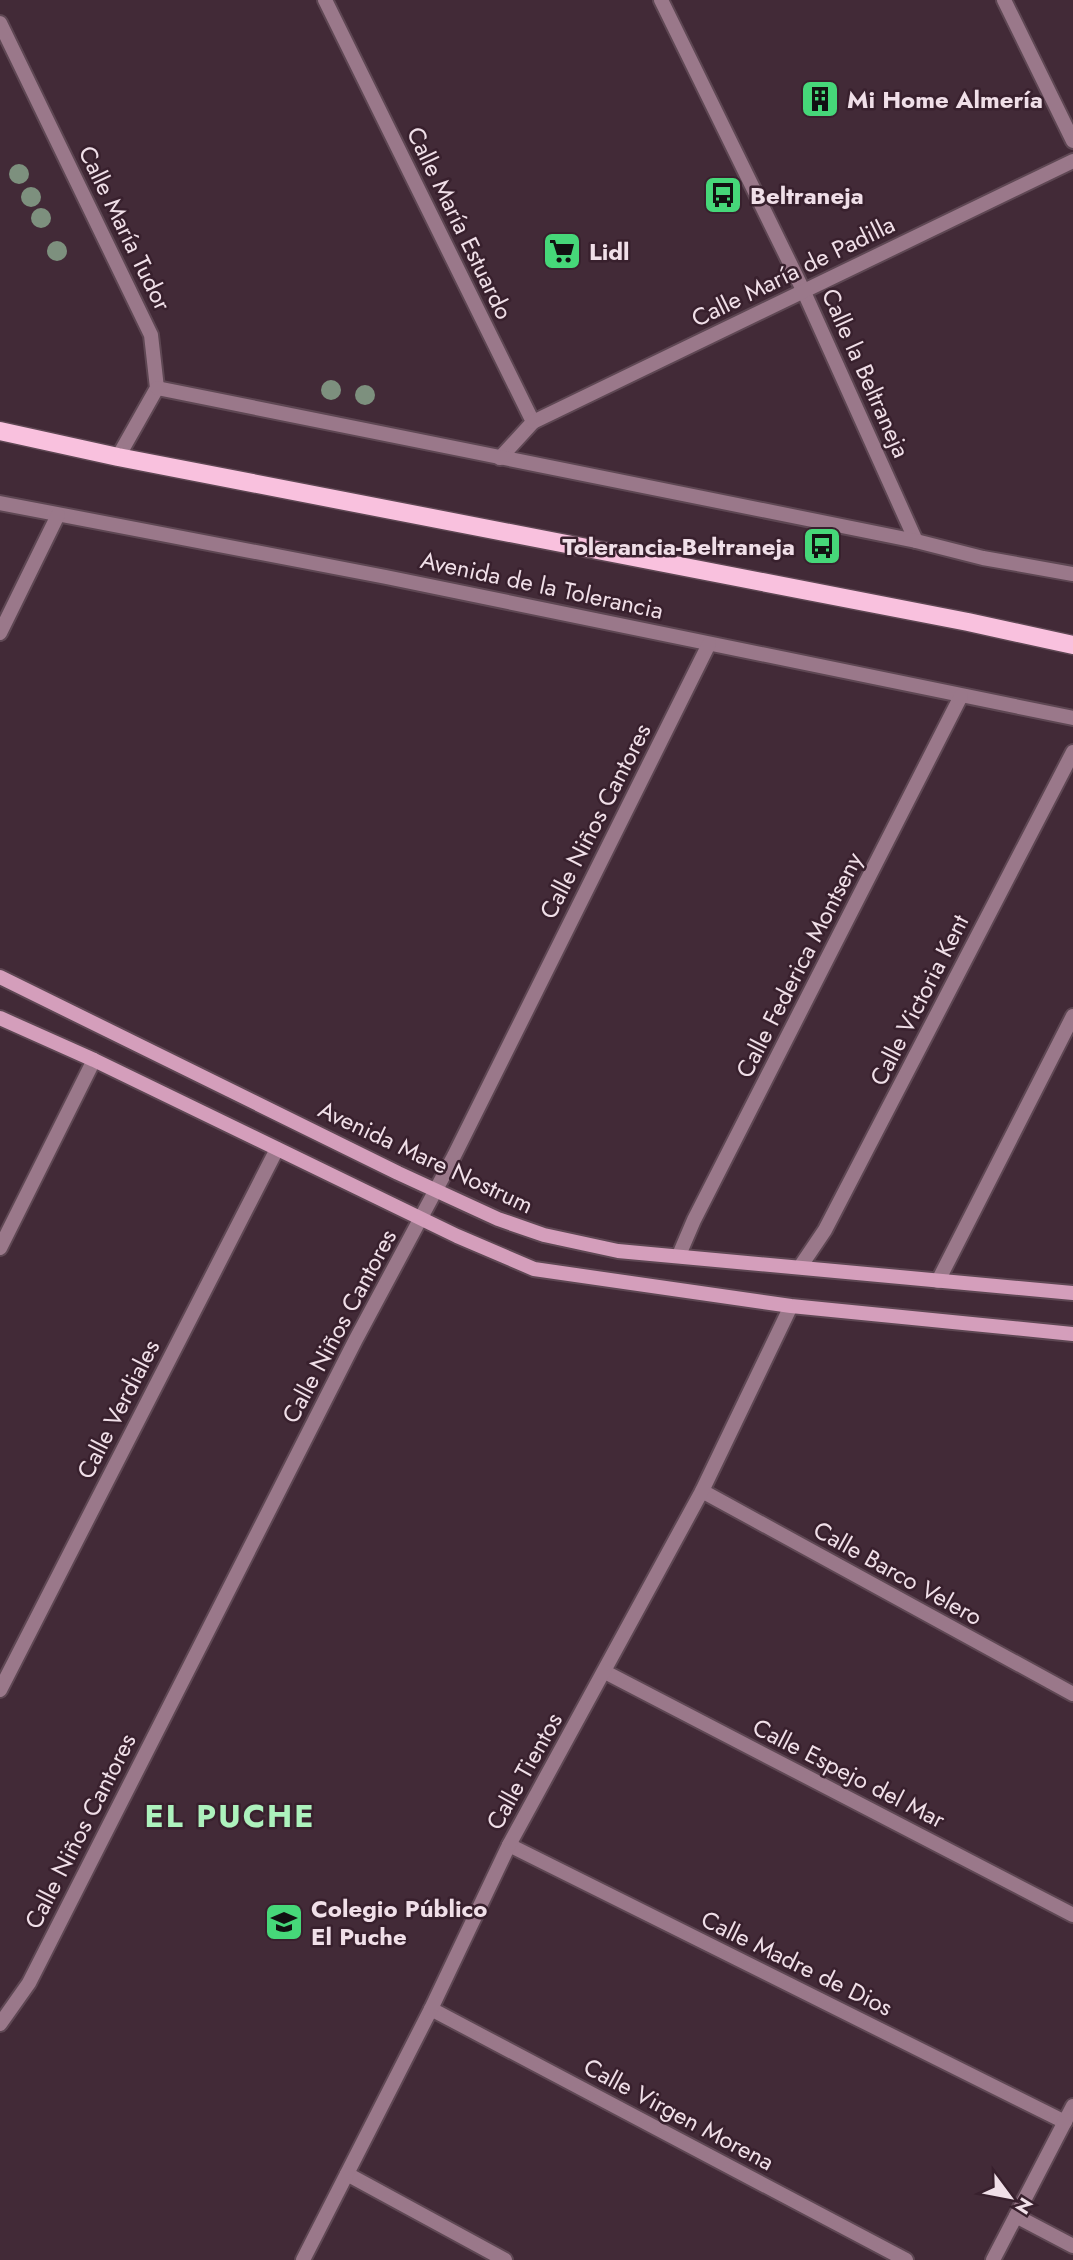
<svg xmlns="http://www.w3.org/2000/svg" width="1073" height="2260" font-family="Jost,sans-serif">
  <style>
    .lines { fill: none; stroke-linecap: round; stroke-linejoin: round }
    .street-casing { stroke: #5e4753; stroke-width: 18 }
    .secondary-casing { stroke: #5e4753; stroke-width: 18 }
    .primary-casing { stroke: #5e4753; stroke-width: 21 }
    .street { stroke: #9a788a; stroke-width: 14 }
    .secondary { stroke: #d49ebb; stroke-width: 14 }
    .primary { stroke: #f9c1de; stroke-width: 18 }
    .tree { fill: #7d907e }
    .labels { text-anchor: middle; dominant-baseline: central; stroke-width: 5; stroke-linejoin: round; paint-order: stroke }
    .poi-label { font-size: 24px; font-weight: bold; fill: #f0dfe8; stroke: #38202d; text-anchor: start }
    .street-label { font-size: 24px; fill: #f0dfe8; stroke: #38202d }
    .district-label { font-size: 32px; font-weight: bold; letter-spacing: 2px; fill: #adf2bd; stroke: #38202d }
  </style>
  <rect width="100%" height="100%" fill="#422a37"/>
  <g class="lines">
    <defs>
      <g id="street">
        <polyline points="325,0 533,422 500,458"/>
        <polyline points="661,0 804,292 916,541"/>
        <polyline points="1004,0 1073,141"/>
        <polyline points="0,23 151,335 157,388 118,457"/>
        <polyline points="157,388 916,541 983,558 1073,574"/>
        <polyline points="533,422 1073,161"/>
        <polyline points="0,503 386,577 1073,718"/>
        <polyline points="0,633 58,515"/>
        <polyline points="0,1248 94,1060"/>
        <polyline points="679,1255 694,1220 961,696"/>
        <polyline points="800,1267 825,1230 1073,752"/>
        <polyline points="938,1281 1073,1016"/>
        <polyline points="702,1491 1073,1694"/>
        <polyline points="605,1672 1073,1915"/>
        <polyline points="0,1690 277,1149"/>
        <polyline points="509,1845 1065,2122"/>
        <polyline points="431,2009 906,2260"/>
        <polyline points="0,2024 29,1983 355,1341 454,1156 709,644"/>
        <polyline points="347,2174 505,2260"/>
        <polyline points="1016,2216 1073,2246"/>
        <polyline points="303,2260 431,2009 509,1845 702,1491 791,1306"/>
        <polyline points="993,2260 1073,2106"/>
      </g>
      <g id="secondary">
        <polyline points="0,977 398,1173 498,1219 544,1235 618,1251 1073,1293"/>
        <polyline points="0,1018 94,1060 457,1236 534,1269 791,1306 1073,1334"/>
      </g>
      <polyline id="primary" points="0,431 118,457 968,622 1073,645"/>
    </defs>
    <!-- street casing -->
    <use href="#street" class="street-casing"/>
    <!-- secondary casing -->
    <use href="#secondary" class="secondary-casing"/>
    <!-- primary casing -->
    <use href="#primary" class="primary-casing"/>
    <!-- street -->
    <use href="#street" class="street"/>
    <!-- secondary -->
    <use href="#secondary" class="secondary"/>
    <!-- primary -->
    <use href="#primary" class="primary"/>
  </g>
  <!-- trees -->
  <g class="tree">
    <circle cx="19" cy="174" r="10"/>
    <circle cx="31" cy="197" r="10"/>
    <circle cx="41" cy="218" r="10"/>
    <circle cx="57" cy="251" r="10"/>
    <circle cx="331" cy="390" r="10"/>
    <circle cx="365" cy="395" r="10"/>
  </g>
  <!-- icons -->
  <defs>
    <symbol id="building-square" viewBox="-11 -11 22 22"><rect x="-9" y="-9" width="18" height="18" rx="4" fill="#46d779" stroke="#38202d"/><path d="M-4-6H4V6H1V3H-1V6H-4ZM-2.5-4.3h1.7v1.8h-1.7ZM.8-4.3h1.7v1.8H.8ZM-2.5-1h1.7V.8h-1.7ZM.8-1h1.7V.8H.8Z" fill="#111"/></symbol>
    <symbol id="bus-square" viewBox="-11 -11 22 22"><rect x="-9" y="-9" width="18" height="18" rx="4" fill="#46d779" stroke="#38202d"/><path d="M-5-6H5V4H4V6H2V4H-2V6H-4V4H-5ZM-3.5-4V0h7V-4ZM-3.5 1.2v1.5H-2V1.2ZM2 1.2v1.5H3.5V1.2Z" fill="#111"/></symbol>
    <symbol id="supermarket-square" viewBox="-11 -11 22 22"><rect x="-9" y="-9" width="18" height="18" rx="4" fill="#46d779" stroke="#38202d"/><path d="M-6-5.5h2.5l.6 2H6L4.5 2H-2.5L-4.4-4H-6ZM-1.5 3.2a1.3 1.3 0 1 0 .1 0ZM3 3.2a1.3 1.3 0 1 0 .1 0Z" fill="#111"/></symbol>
    <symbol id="school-square" viewBox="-11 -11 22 22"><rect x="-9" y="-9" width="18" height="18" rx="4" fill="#46d779" stroke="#38202d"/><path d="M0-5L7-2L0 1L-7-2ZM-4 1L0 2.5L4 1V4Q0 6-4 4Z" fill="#111"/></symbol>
  </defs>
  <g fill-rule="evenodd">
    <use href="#building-square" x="798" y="77" width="44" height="44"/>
    <use href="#bus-square" x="701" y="173" width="44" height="44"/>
    <use href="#supermarket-square" x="540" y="229" width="44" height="44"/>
    <use href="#bus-square" x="800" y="524" width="44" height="44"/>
    <use href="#school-square" x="262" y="1900" width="44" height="44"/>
  </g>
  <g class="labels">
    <!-- poi labels -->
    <g class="poi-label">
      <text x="847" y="99">Mi Home Almería</text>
      <text x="750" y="195">Beltraneja</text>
      <text x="589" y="251">Lidl</text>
      <text x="795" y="546" text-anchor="end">Tolerancia-Beltraneja</text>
      <text x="311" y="1908">Colegio Público<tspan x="311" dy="28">El Puche</tspan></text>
    </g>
    <!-- street labels -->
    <g class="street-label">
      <text transform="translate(460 223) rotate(64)">Calle María Estuardo</text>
      <text transform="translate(125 228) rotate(64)">Calle María Tudor</text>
      <text transform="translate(793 271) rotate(-26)">Calle María de Padilla</text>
      <text transform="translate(866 373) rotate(66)">Calle la Beltraneja</text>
      <text transform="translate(542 585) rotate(12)">Avenida de la Tolerancia</text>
      <text transform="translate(595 821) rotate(-63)">Calle Niños Cantores</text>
      <text transform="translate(799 965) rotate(-63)">Calle Federica Montseny</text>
      <text transform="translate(919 1000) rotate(-63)">Calle Victoria Kent</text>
      <text transform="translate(426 1157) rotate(25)">Avenida Mare Nostrum</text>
      <text transform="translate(339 1326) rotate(-62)">Calle Niños Cantores</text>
      <text transform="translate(118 1409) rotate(-63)">Calle Verdiales</text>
      <text transform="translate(898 1573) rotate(29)">Calle Barco Velero</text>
      <text transform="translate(524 1771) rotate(-61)">Calle Tientos</text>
      <text transform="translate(849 1773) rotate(27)">Calle Espejo del Mar</text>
      <text transform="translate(80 1831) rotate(-63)">Calle Niños Cantores</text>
      <text transform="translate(797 1963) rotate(26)">Calle Madre de Dios</text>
      <text transform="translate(679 2114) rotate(28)">Calle Virgen Morena</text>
    </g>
    <!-- district labels -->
    <g class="district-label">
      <text x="230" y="1816">EL PUCHE</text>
    </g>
  </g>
  <!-- north arrow -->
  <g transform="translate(1010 2197) rotate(122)" stroke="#38202d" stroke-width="5" paint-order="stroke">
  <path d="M0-5L12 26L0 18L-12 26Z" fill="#f0dfe8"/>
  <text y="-10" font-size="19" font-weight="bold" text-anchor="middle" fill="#f0dfe8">N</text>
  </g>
</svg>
